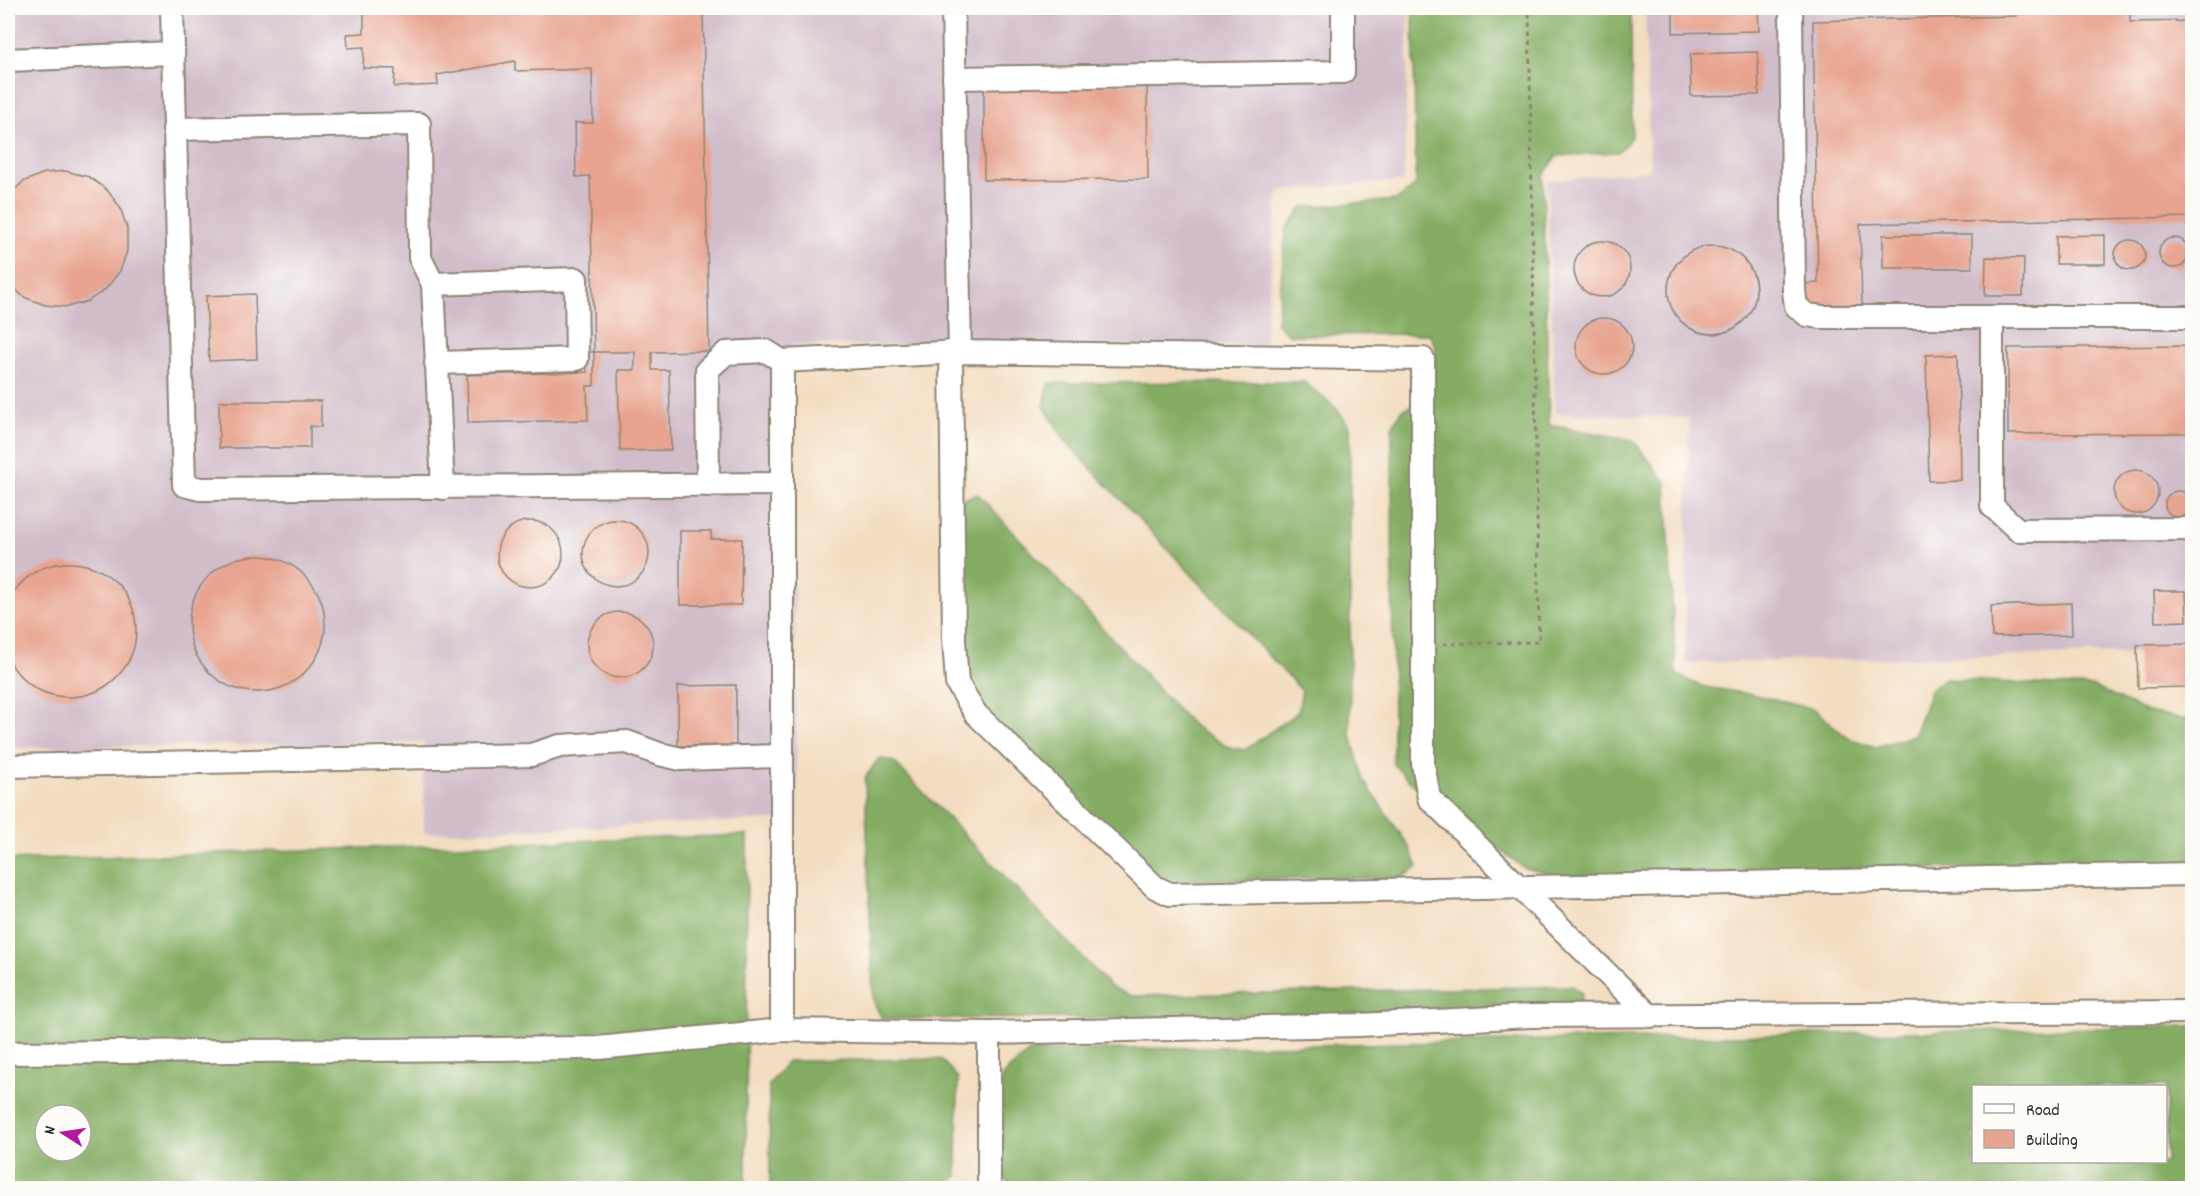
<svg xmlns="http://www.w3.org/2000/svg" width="2200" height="1196" font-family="Dekko,sans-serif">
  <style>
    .industrial { fill: #d1bdca }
    .forest { fill: #84ad64; stroke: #586c48; stroke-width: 1.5; fill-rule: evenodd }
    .building { fill: #e8a490 }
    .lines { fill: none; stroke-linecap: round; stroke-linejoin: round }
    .minor-casing { stroke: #8f8476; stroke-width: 26 }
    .path { stroke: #8f8476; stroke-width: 3; stroke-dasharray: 4.5 4.5; stroke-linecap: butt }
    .minor { stroke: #fff; stroke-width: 22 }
  </style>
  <rect width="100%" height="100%" fill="#fdfcf7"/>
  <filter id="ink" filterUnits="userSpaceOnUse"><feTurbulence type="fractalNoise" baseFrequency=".0167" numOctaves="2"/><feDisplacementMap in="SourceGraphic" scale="12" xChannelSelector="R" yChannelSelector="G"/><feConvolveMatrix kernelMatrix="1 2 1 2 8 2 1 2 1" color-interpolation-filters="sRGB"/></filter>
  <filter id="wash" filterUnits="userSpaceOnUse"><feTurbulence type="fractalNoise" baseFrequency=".008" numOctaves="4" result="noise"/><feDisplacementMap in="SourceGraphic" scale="24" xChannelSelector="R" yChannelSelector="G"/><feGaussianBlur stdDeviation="1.35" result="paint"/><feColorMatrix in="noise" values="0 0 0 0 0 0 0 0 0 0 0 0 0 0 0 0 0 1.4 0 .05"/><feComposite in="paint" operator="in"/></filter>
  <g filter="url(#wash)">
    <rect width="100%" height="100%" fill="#f3ddc0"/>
    <!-- industrial -->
    <g class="industrial">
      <polygon points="8,8 1409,8 1404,181 1278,191 1264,345 790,345 798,819 424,833 423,742 8,748"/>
      <polygon points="1645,8 2192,8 2192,652 1685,663 1689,418 1555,413 1547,181 1650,170"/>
    </g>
    <!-- forest -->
    <g class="forest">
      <polygon points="1413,8 1631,8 1632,137 1618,152 1557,156 1543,176 1549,425 1633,440 1666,482 1676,674 1700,686 1755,695 1814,709 1848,738 1876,747 1914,735 1930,691 1944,679 2093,687 2147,712 2192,720 2192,863 1561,876 1524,868 1410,782 1393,764 1392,428 1401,411 1434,392 1435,346 1430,334 1290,335 1277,324 1286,229 1303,207 1397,200 1416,185"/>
      <polygon points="1304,382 1334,406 1350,426 1350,732 1364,781 1408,845 1418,867 1401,878 1180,880 1156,875 985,713 966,682 962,499 978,494 1192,725 1226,746 1245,750 1298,712 1302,691 1065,441 1044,406 1049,383"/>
      <polygon points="879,758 894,762 1111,987 1131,996 1572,986 1582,993 1580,1008 1120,1018 882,1019 873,1000 865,778"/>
      <path d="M747 835 746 1188H8V860ZM45 1115H81V1151H45Z"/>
      <path d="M2192 1026V1188H1015L1002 1177V1076L1030 1051ZM2166 1086V1162H1974V1086Z"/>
      <polygon points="941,1059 958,1078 957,1177 943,1188 774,1188 770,1184 769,1085 787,1061"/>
    </g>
    <g id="blocks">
      <!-- building -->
      <g class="building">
        <polygon points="390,8 467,8 515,15 515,8 703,8 709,351 652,352 652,370 669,370 671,450 620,451 618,370 635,370 635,352 594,352 590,176 576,177 575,123 593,123 592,69 515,71 515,61 437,75 438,85 394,87 395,69 363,68 364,47 348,48 347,34 364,33 364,12 390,12"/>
        <polygon points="1673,8 1758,8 1759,31 1673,33"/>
        <polygon points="2015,8 2130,8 2130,22 2192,21 2192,217 1860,224 1862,308 1802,310 1802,284 1818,283 1813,21 2016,16"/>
        <polygon points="1758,52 1759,95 1691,96 1690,54"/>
        <polygon points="1147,84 1148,179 984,180 984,86"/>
        <polygon points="66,171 89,177 107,190 120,207 127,228 127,251 120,271 106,289 88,301 67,307 45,305 24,297 8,283 8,196 23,182 44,173"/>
        <rect x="1883" y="235" width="89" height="33"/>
        <polygon points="2105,235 2105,264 2056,264 2056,236"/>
        <circle cx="2174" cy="253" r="15"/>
        <circle cx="2130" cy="255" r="15"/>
        <circle cx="1602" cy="269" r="28"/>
        <circle cx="1712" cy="290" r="44"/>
        <polygon points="1986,257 2024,258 2023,296 1985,296"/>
        <polygon points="255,294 257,359 209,361 206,296"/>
        <circle cx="1604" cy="346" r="28"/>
        <polygon points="2192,346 2192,433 2008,434 2008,348"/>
        <polygon points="586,352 594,352 594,386 587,386 588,420 468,423 467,375 587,372"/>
        <polygon points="1958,354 1960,480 1929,481 1926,355"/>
        <polygon points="219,401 321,401 321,427 310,426 310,448 219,448"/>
        <circle cx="2136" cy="492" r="22"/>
        <circle cx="2178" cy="504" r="13"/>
        <circle cx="616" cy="553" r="33"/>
        <circle cx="530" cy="554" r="33"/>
        <polygon points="680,531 711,531 711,539 742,539 741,605 680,605"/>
        <circle cx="257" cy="624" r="68"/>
        <circle cx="69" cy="630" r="67"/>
        <polygon points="2154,591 2186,591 2187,621 2155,622"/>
        <polygon points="2071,603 2072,635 1992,637 1991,606"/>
        <circle cx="620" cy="645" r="33"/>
        <polygon points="2192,644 2192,687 2138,688 2137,645"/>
        <polygon points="736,685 736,745 678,746 678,686"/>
      </g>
    </g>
  </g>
  <g filter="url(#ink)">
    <use href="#blocks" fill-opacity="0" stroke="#8f8476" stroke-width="1.5"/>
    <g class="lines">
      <defs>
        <g id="minor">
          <polyline points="172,8 184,485 200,489 782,484"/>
          <polyline points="953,8 960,352"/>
          <polyline points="1791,8 1794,291 1796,306 1807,315 1822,317 2192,317"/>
          <polyline points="8,60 172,53"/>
          <polyline points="954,78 1343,72 1343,8"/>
          <polyline points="174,129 419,124 420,258 433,284 443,488"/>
          <polyline points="433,284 576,279 577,359 436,363"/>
          <polyline points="1992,318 1992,506 2018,530 2192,529"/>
          <polyline points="951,352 954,640 957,683 976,714 1155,887 1170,894 2192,874"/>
          <polyline points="708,485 707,370 726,353 766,351 782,361"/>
          <polyline points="8,766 531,755 560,746 627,742 659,754 681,759 782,756"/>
          <polyline points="782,1030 782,361 960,352 1423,359 1423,763 1429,798 1650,1016"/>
          <polyline points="8,1053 598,1048 782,1030 989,1033 1360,1025 1531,1016 2192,1012"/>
          <polyline points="989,1188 989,1033"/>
        </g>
      </defs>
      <!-- minor casing -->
      <use href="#minor" class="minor-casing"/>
      <!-- path -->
      <polyline class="path" points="1443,644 1539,642 1529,8"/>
      <!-- minor -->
      <use href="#minor" class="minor"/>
    </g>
  </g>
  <!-- margin -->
  <rect width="2200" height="1196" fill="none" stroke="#fdfcf7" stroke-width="30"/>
  <!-- legend -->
  <rect x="1972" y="1085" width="195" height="78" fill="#fdfcf7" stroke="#a9a8a5" stroke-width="1.5"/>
  <rect x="1984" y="1104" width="30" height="9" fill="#ffffff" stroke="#a9a8a5" stroke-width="1.5"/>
  <text x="2026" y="1115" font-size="18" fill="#2b2b2b">Road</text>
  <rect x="1984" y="1130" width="30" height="18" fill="#e8a490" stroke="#a9a8a5" stroke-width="1.5"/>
  <text x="2026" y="1145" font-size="18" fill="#2b2b2b">Building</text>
  <!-- north arrow -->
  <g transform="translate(63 1133) rotate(282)"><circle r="28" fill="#fdfcf7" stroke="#a9a8a5" stroke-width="1.5"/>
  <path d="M0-4.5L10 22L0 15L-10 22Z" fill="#b5179e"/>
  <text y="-9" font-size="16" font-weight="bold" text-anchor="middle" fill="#2b2b2b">N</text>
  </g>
</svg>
